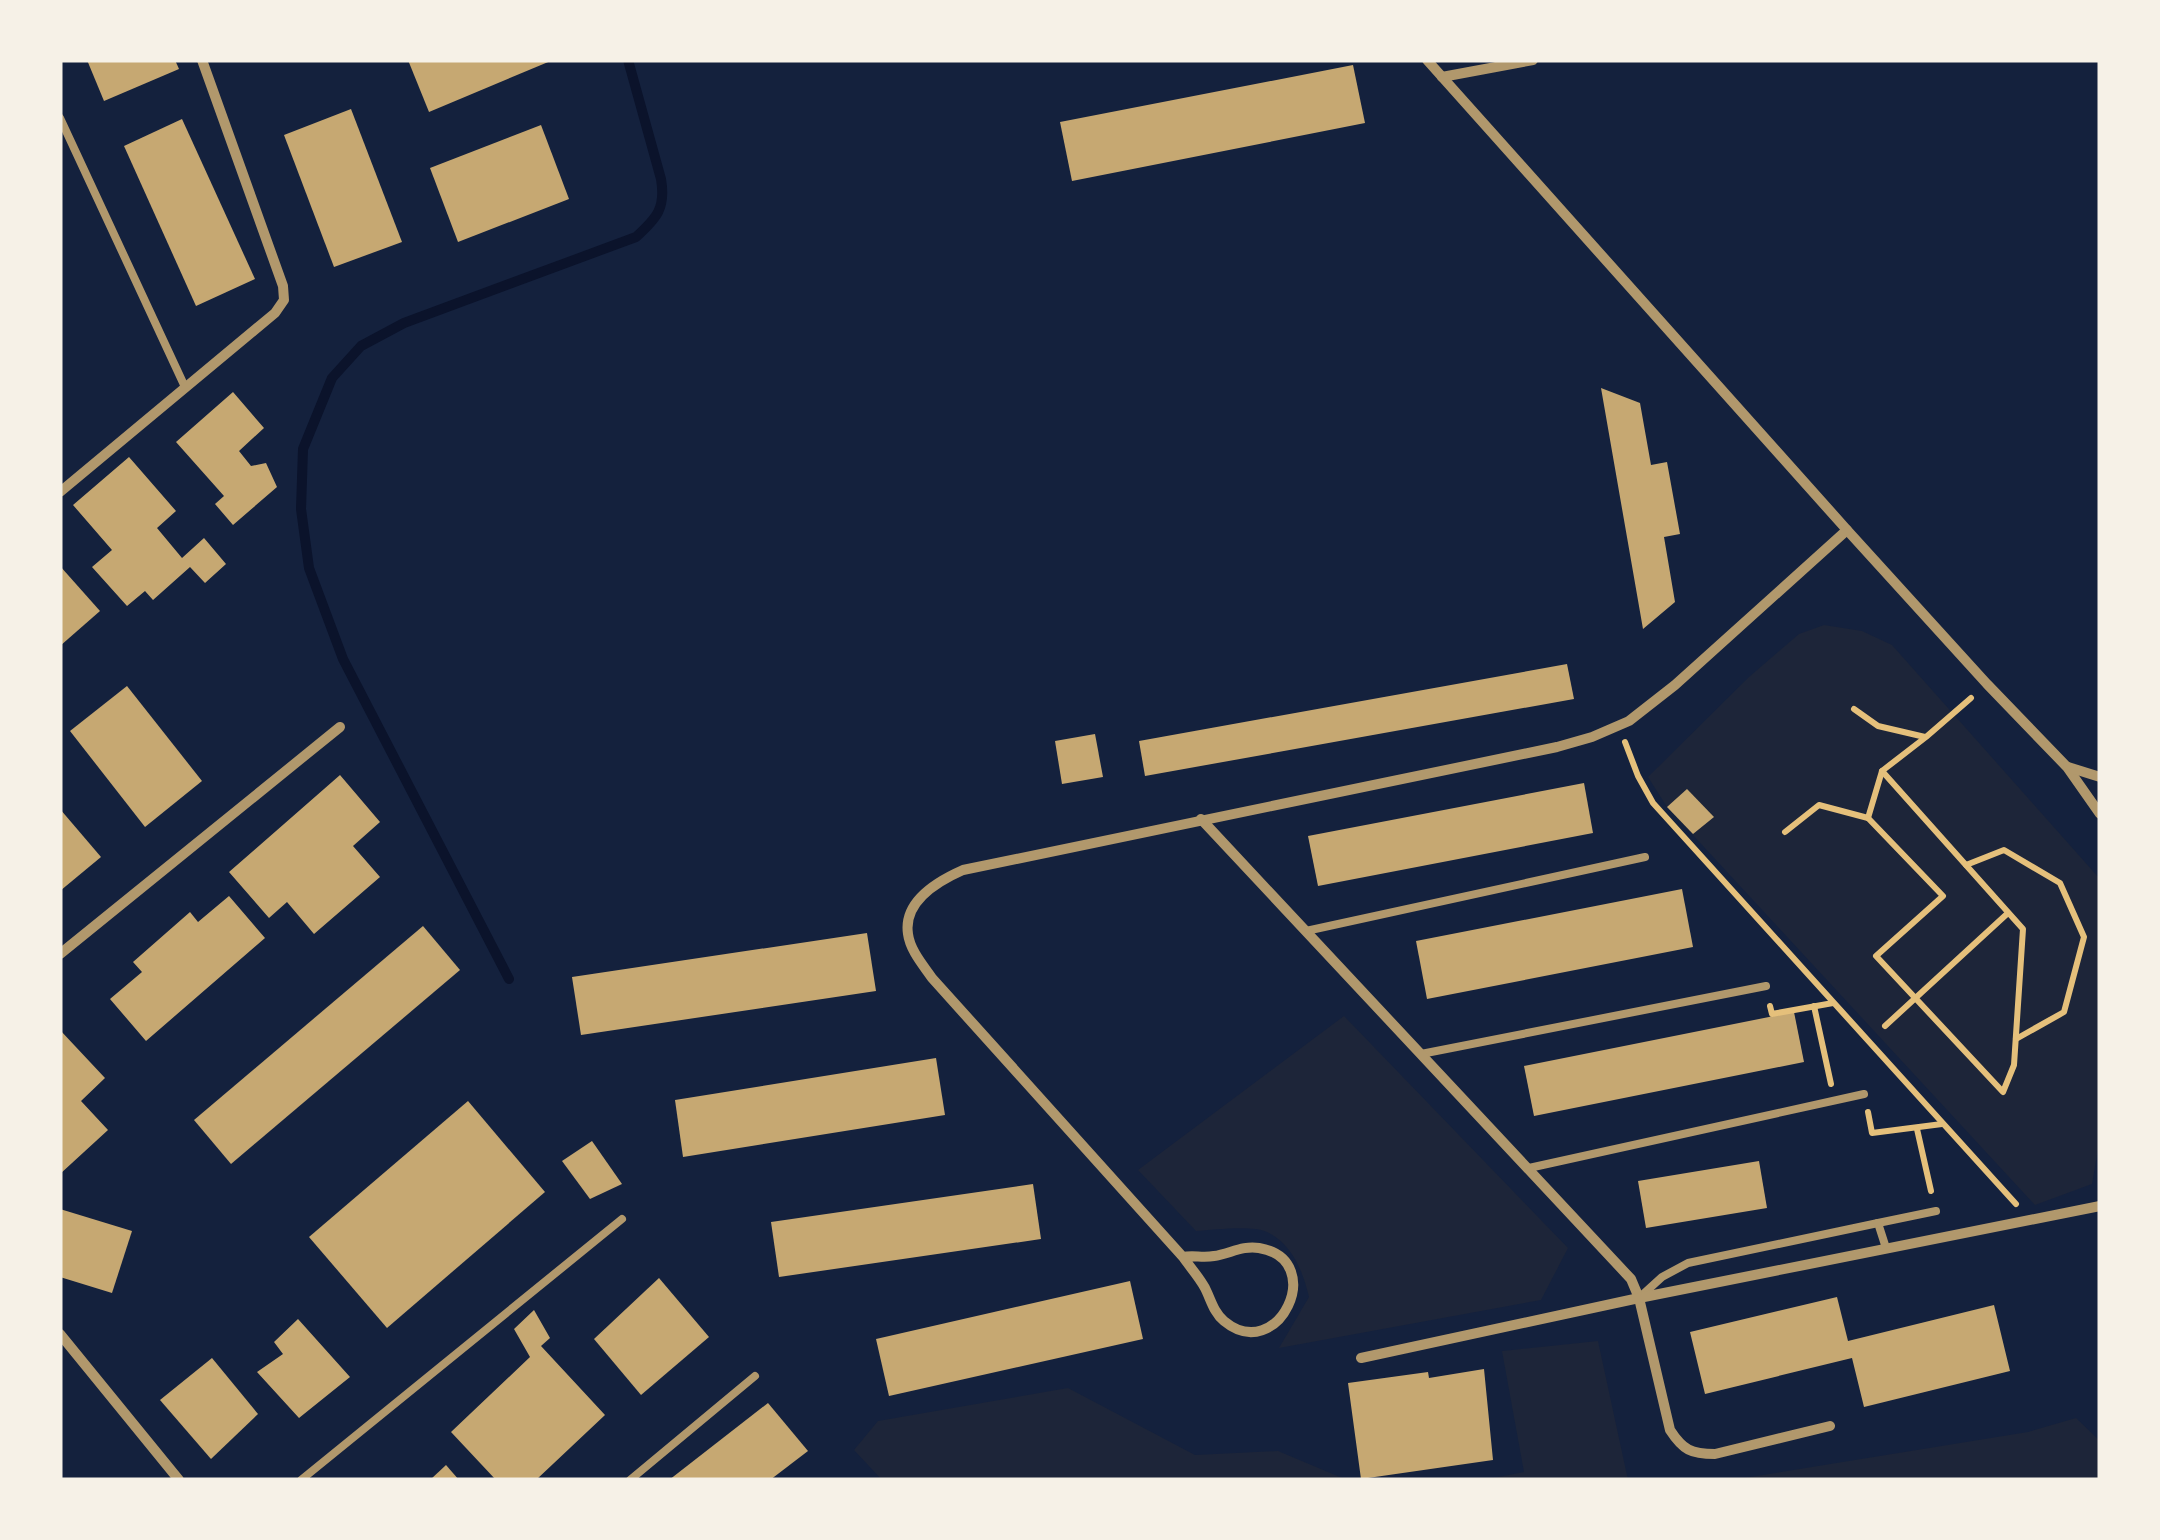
<svg xmlns="http://www.w3.org/2000/svg" width="2160" height="1540" font-family="'IBM Plex Serif',serif">
  <style>
    .green { fill: #1d2539 }
    .lines { fill: none; stroke-linecap: round; stroke-linejoin: round }
    .stream { stroke: #0b132b; stroke-width: 10 }
    .building { fill: #c6a872 }
    .path { stroke: #e5c07b; stroke-width: 6 }
    .service { stroke: #b1986c; stroke-width: 8 }
    .minor { stroke: #b1986c; stroke-width: 10 }
  </style>
  <rect width="100%" height="100%" fill="#14213d"/>
  <!-- green -->
  <g class="green">
    <polygon points="1824,625 1862,631 1892,645 2100,879 2100,1138 2092,1184 2035,1205 1667,807 1648,777 1749,677 1799,634"/>
    <path d="M1344 1016 1568 1248 1541 1300 1279 1348 1309 1297C1303 1272 1293 1245 1267 1232 1252 1225 1214 1230 1196 1231L1138 1170Z"/>
    <polygon points="1598,1341 1628,1480 1483,1480 1524,1472 1502,1351"/>
    <polygon points="1068,1388 1195,1455 1278,1451 1347,1480 882,1480 854,1450 878,1421"/>
    <polygon points="2076,1418 2100,1441 2100,1480 1732,1480 2028,1432"/>
  </g>
  <g class="lines">
    <!-- stream -->
    <path class="stream" d="M509 979 343 659 309 568 301 509 303 449 332 378 361 346 404 323 636 237C657 218 666 208 661 179L628 60"/>
  </g>
  <!-- building -->
  <g class="building">
    <polygon points="87,60 175,60 179,69 104,101"/>
    <polygon points="408,60 553,60 429,112"/>
    <polygon points="1353,65 1365,123 1072,181 1060,122"/>
    <polygon points="351,109 402,242 334,267 284,135"/>
    <polygon points="182,119 255,279 196,306 124,146"/>
    <polygon points="541,125 569,199 458,242 430,168"/>
    <polygon points="1601,388 1640,403 1651,465 1667,462 1680,534 1664,537 1675,602 1643,629"/>
    <polygon points="233,392 264,428 239,451 251,466 266,463 277,487 233,525 215,504 224,496 176,442"/>
    <polygon points="129,457 176,511 157,528 182,558 204,538 226,564 205,583 190,567 153,600 145,591 127,606 92,567 112,550 73,505"/>
    <polygon points="60,566 100,611 60,646"/>
    <polygon points="1567,664 1574,699 1145,776 1139,741"/>
    <polygon points="127,686 202,781 145,827 70,731"/>
    <polygon points="1095,734 1103,777 1062,784 1055,741"/>
    <polygon points="340,775 380,822 353,846 380,877 314,934 287,902 269,918 229,872"/>
    <polygon points="1584,783 1593,833 1318,886 1308,836"/>
    <polygon points="1687,789 1714,817 1693,834 1667,807"/>
    <polygon points="60,809 101,857 60,891"/>
    <polygon points="1682,889 1693,947 1427,999 1416,941"/>
    <polygon points="229,896 265,938 146,1041 110,999 142,972 133,962 190,912 198,922"/>
    <polygon points="423,926 460,970 231,1164 194,1120"/>
    <polygon points="867,933 876,991 581,1035 572,977"/>
    <polygon points="1794,1012 1804,1062 1534,1116 1524,1066"/>
    <polygon points="60,1030 105,1078 81,1101 108,1130 60,1174"/>
    <polygon points="936,1058 945,1115 683,1157 675,1100"/>
    <polygon points="468,1101 545,1192 387,1328 309,1237"/>
    <polygon points="592,1141 622,1184 590,1199 562,1161"/>
    <polygon points="1759,1161 1767,1208 1646,1228 1638,1181"/>
    <polygon points="1033,1184 1041,1239 779,1277 771,1222"/>
    <polygon points="60,1209 132,1231 112,1293 60,1277"/>
    <polygon points="659,1278 709,1337 641,1395 594,1339"/>
    <polygon points="1130,1281 1143,1339 889,1396 876,1339"/>
    <polygon points="1837,1297 1848,1341 1994,1305 2010,1371 1864,1407 1852,1358 1705,1394 1690,1332"/>
    <polygon points="534,1310 550,1338 541,1346 605,1415 536,1480 496,1480 451,1432 530,1357 514,1329"/>
    <polygon points="298,1319 350,1377 299,1418 257,1372 283,1354 274,1342"/>
    <polygon points="212,1358 258,1414 211,1459 160,1400"/>
    <polygon points="1484,1369 1493,1460 1361,1479 1348,1383 1428,1372 1429,1378"/>
    <polygon points="768,1403 808,1451 770,1480 669,1480"/>
    <polygon points="446,1465 459,1480 430,1480"/>
  </g>
  <g class="lines">
    <!-- path -->
    <g class="path">
      <polyline points="1854,709 1878,726 1925,737"/>
      <polyline points="1625,742 1638,776 1653,803 2016,1204"/>
      <polyline points="1868,818 1943,896 1876,956 2003,1092 2014,1065 2023,929 1882,771"/>
      <polyline points="1785,832 1819,805 1868,818 1882,771 1926,737 1971,698"/>
      <polyline points="1966,865 2004,850 2060,883 2084,937 2064,1012 2016,1039"/>
      <polyline points="1770,1006 1772,1014 1833,1003"/>
      <polyline points="1814,1006 1831,1084"/>
      <polyline points="1885,1026 2008,913"/>
      <polyline points="1868,1112 1872,1133 1942,1124"/>
      <polyline points="1917,1129 1931,1191"/>
    </g>
    <!-- service -->
    <g class="service">
      <polyline points="60,118 185,387"/>
      <polyline points="1306,931 1645,857"/>
      <polyline points="1421,1054 1766,986"/>
      <polyline points="1529,1168 1864,1094"/>
      <polyline points="1878,1223 1936,1211"/>
      <polyline points="1640,1297 1662,1277 1688,1263 1878,1223 1886,1248"/>
      <polyline points="301,1480 622,1219"/>
      <polyline points="630,1480 755,1376"/>
    </g>
    <!-- minor -->
    <g class="minor">
      <polyline points="1427,60 1847,530 1987,684 2067,767 2100,814"/>
      <polyline points="1442,77 1533,60"/>
      <polyline points="60,492 275,313 284,300 283,286 202,60"/>
      <polyline points="2068,767 2100,777"/>
      <path d="M1201 819 1631 1279 1639 1298 1670 1430C1683 1450 1691 1454 1715 1454L1830 1426"/>
      <polyline points="60,954 340,727"/>
      <path d="M1183 1257C1193 1255 1203 1258 1214 1256 1229 1254 1243 1245 1259 1248 1329 1260 1278 1366 1224 1321 1214 1313 1211 1300 1205 1288 1199 1277 1190 1267 1183 1257L932 978C923 965 910 950 908 934 903 901 938 881 963 870L1557 747 1592 737 1629 721 1675 685 1847 530"/>
      <polyline points="60,1334 179,1480"/>
      <polyline points="1361,1358 1639,1298 2100,1206"/>
    </g>
  </g>
  <!-- border -->
  <rect width="2160" height="1540" fill="none" stroke="#f6f1e7" stroke-width="125"/>
</svg>
